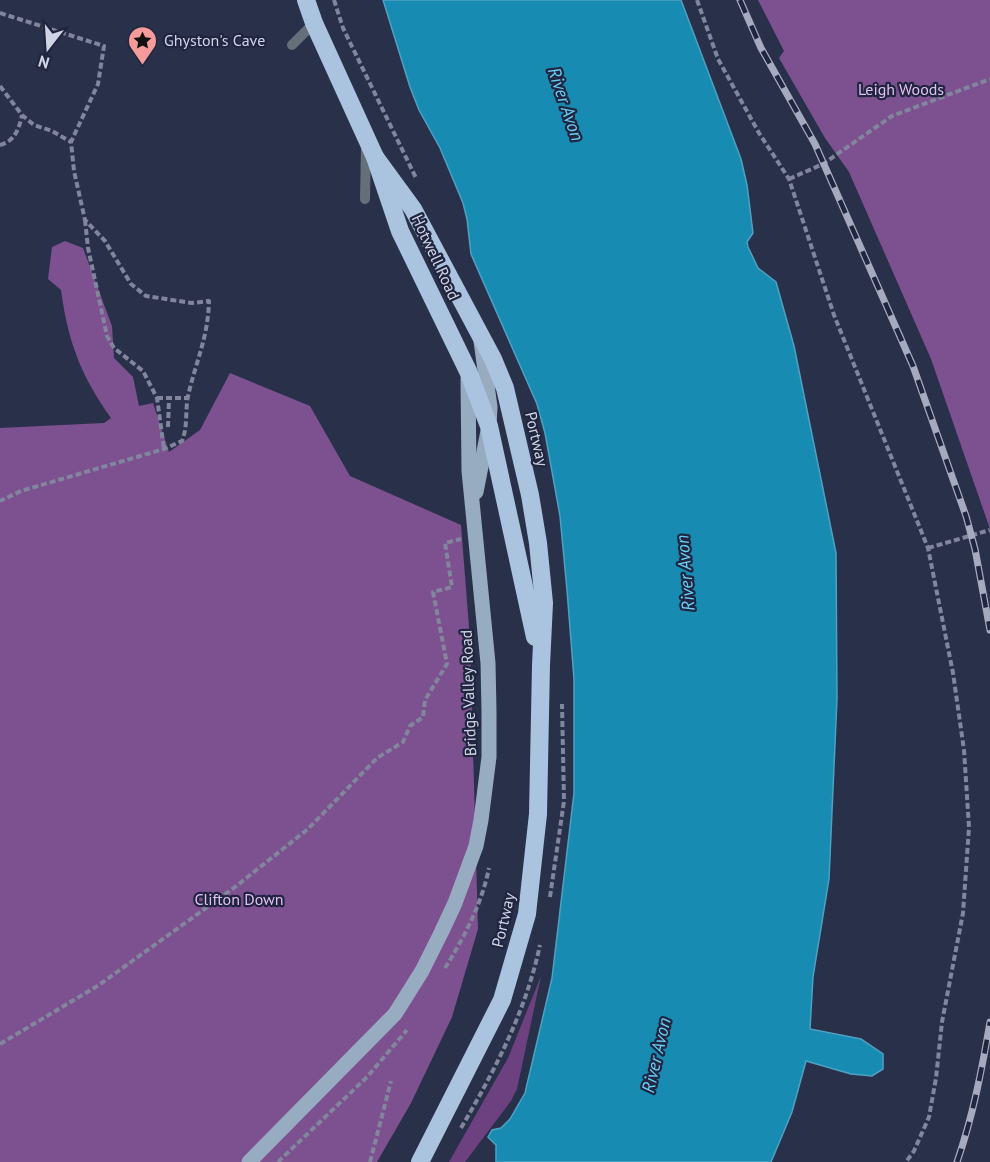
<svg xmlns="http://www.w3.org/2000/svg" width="990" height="1162" font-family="'PT Sans',sans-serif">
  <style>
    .green { fill: #6d417f }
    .forest { fill: #7d5090 }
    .water { fill: #188bb2; stroke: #4fa1c2; stroke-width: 1.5 }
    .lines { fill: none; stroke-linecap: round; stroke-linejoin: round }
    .path { stroke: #81869c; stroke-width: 4; stroke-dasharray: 6 3; stroke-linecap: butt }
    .lane { stroke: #656f7a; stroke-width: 10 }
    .primary { stroke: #97acc1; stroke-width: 15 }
    .highway { stroke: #aac3de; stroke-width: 18 }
    .rail-casing { stroke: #a5aabe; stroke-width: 7 }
    .rail { stroke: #20263f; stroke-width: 4.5; stroke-dasharray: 14; stroke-linecap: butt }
    .labels { text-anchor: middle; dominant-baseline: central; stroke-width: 4.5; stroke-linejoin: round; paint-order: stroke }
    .poi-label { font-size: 16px; fill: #d0d5e6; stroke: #20263f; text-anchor: start }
    .park-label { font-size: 16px; fill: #e4bff5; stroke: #20263f }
    .street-label { font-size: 16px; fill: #d0d5e6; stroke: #20263f }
    .water-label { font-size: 18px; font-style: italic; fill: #69cff9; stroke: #20263f }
  </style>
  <rect width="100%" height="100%" fill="#29304a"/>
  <!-- green -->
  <polygon class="green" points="541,976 517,1089 511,1101 465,1162 449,1162 508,1058"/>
  <!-- forest -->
  <g class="forest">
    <polygon points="758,0 990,0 990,529 931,359 849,172 825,138 779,58 784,51"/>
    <path d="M65 241 83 248 112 326 114 358 133 377 139 406 153 403 169 452 200 430 230 373 310 406 350 476 461 525 470 640 478 929 452 1017 411 1103 377 1162H0V428L104 423 111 418C81 376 68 342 61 290L48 279 52 247Z"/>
  </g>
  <!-- water -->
  <polygon class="water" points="383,0 681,0 741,159 747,185 753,233 747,242 748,247 758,268 776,282 794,346 836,553 837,699 829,879 813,977 810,1029 861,1039 883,1054 883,1069 872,1076 851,1074 806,1061 792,1112 771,1162 496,1162 496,1145 488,1137 492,1130 501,1128 510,1119 525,1093 552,978 574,793 574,679 567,590 560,516 545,433 537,404 471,254 467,219 463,203 440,148 419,110 410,87"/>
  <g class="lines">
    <!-- path -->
    <g class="path">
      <polyline points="334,0 343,28 416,178"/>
      <polyline points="697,0 718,59 759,133 789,179 834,315 928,548 953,673 964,750 969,827 963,913 942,1022 936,1078 929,1117 914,1151 906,1162"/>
      <path d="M0 13 104 46 98 84 71 142 74 171 85 220 105 241 131 284 146 296 192 303 209 301C208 338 196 361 188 396 185 411 188 426 182 441L164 449 21 491 0 501"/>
      <polyline points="0,86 22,115 34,125 52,131 71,142"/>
      <path d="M0 145C15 141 19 129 22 115"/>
      <polyline points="789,179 823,164 892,116 990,79"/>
      <polyline points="85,220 88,248 107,336 114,348 143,371 157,398 164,449"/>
      <polyline points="157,398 188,398"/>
      <polyline points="168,427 169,399"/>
      <polyline points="928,548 990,530"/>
      <polyline points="550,897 564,801 562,704"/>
      <path d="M445 968C464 938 482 903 489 868"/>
      <polyline points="0,1044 99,985 235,887 308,829 377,758 403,742 410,726 423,717 425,700 447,664 433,592 452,587 445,543 461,539"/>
      <path d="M461 1128C495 1070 526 1011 540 945"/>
      <polyline points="278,1162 367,1077 407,1030"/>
      <polyline points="370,1162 391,1081"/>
    </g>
    <!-- lane -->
    <g class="lane">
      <polyline points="292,45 314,23"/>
      <polyline points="365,199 366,146"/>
    </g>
    <!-- primary -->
    <g class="primary">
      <polyline points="476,492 489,426 490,407 481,341"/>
      <polyline points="249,1162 395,1014 422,971 441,933 455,903 476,846 481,820 489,757 489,711 488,663 469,471 468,379"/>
    </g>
    <!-- highway -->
    <g class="highway">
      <polyline points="306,0 314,23 375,157 400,231 468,371 489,426 535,637"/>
      <polyline points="375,157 413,209 493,359 505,388 530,495 538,543 544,603 541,665 538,814 527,914 502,1000 420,1162"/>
    </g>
    <defs>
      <g id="rail">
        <polyline points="740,0 761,48 815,144 913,366 966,516 975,549 990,630"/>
        <path d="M957 1162C973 1116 982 1069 990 1022"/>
      </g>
    </defs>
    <!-- rail casing -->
    <use href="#rail" class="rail-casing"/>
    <!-- rail -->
    <use href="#rail" class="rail"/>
  </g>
  <!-- icons -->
  <defs>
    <symbol id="sight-pin" viewBox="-11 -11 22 30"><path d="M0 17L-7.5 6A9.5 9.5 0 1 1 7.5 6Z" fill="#f59b99" stroke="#20263f"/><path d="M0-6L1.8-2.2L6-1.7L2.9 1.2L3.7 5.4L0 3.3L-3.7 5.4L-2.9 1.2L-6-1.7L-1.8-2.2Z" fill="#111"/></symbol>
  </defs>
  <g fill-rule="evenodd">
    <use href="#sight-pin" x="126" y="24" width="33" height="45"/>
  </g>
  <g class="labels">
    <!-- poi labels -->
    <g class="poi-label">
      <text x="164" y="40">Ghyston's Cave</text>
    </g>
    <!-- park labels -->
    <g class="park-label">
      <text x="901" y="89">Leigh Woods</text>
      <text x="239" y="899">Clifton Down</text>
    </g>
    <!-- street labels -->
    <g class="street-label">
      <text transform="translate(436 257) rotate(65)">Hotwell Road</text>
      <text transform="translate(537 439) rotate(77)">Portway</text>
      <text transform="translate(468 693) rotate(-92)">Bridge Valley Road</text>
      <text transform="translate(503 920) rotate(-77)">Portway</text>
    </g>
    <!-- water labels -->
    <g class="water-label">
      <text transform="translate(566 104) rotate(71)">River Avon</text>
      <text transform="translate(685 573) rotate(-95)">River Avon</text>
      <text transform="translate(656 1055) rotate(-77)">River Avon</text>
    </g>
  </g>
  <!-- north arrow -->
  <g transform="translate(48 48) rotate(197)" stroke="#20263f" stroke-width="4.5" paint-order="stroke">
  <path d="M0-4.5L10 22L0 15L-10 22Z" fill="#d0d5e6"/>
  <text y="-9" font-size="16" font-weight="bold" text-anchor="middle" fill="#d0d5e6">N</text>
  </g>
</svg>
